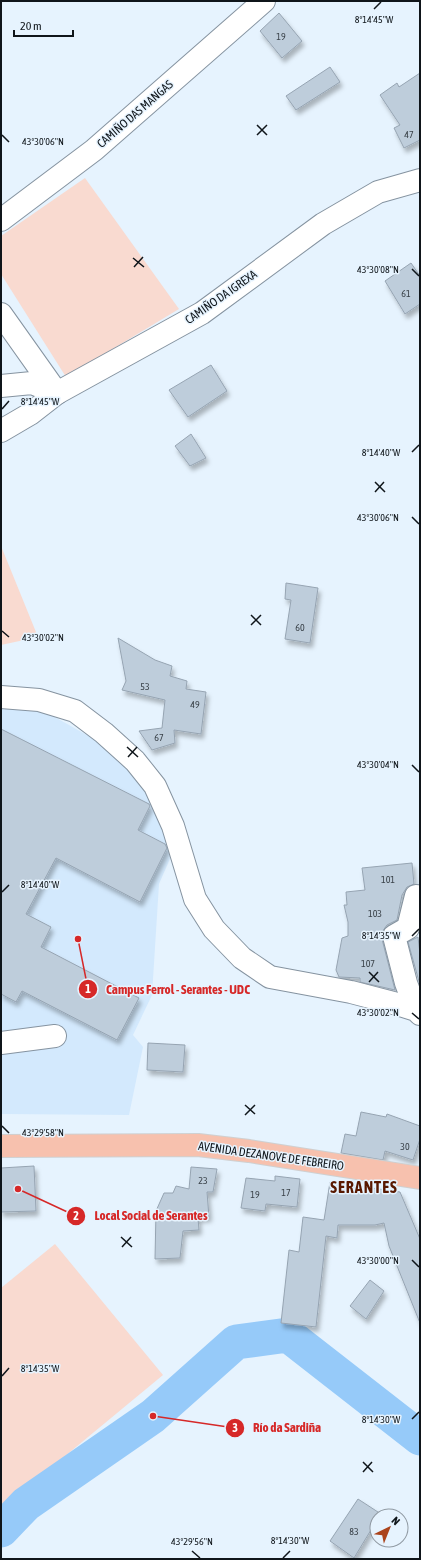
<svg xmlns="http://www.w3.org/2000/svg" width="421" height="1560" font-family="'Asap Condensed',sans-serif">
  <style>
    .built { fill: #d3e9fd }
    .green { fill: #f9dad0 }
    .lines { fill: none; stroke-linecap: round; stroke-linejoin: round }
    .river { stroke: #96caf9; stroke-width: 35 }
    .building { fill: #becddb; stroke: #96a4b2; filter: url(#shadow) }
    .minor-casing { stroke: #8593a0; stroke-width: 24 }
    .major-casing { stroke: #cfd0d1; stroke-width: 24 }
    .minor { stroke: #fff; stroke-width: 22 }
    .major { stroke: #f7c1ae; stroke-width: 22 }
    .ticks { fill: none; stroke: #0f151a; stroke-width: 1.5 }
    .labels { text-anchor: middle; dominant-baseline: central; stroke-width: 3; stroke-linejoin: round; paint-order: stroke }
    .number-label { font-size: 10px; fill: #3b434a }
    .street-label { font-size: 12px; fill: #0f151a; stroke: #e6f3fe }
    .district-label { font-size: 16px; font-weight: bold; letter-spacing: 1px; fill: #581800; stroke: #e6f3fe }
    .ticks-label { font-size: 10px; text-anchor: middle; fill: #0f151a; stroke: #e6f3fe; stroke-width: 3; stroke-linejoin: round; paint-order: stroke }
    .leader { fill: none; stroke: #d62828; stroke-width: 1.5 }
    .callout-dot { fill: #d62828; stroke: #e6f3fe; stroke-width: 1.5 }
    .mark-label { font-size: 12px; text-anchor: middle; font-weight: bold; fill: #fff }
    .callout-label { font-size: 13px; text-anchor: middle; font-weight: bold; fill: #d62828; stroke: #e6f3fe; stroke-width: 3; stroke-linejoin: round; paint-order: stroke }
  </style>
  <defs>
    <filter id="shadow"><feDropShadow dx="2.5" dy="4.5" stdDeviation="2" flood-color="#0004"/></filter>
  </defs>
  <rect width="100%" height="100%" fill="#e6f3fe"/>
  <!-- built -->
  <polygon class="built" points="1,703 35,706 110,748 146,783 172,854 159,884 152,995 133,1035 143,1047 129,1115 1,1114"/>
  <!-- green -->
  <g class="green">
    <polygon points="85,178 179,309 66,377 1,274 1,236"/>
    <polygon points="1,546 38,637 1,645"/>
    <polygon points="55,1244 163,1375 1,1509 1,1288"/>
  </g>
  <g class="lines">
    <!-- river -->
    <polyline class="river" points="1,1530 26,1504 153,1416 236,1342 288,1335 420,1438"/>
  </g>
  <!-- building -->
  <g class="building">
    <polygon points="279,13 302,41 282,58 260,31"/>
    <polygon points="330,67 340,82 296,110 286,96"/>
    <polygon points="420,73 420,140 404,148 394,128 400,125 380,95 397,83 399,87"/>
    <polygon points="411,263 420,276 420,304 405,314 385,281"/>
    <polygon points="211,365 227,391 188,417 169,390"/>
    <polygon points="191,434 206,458 190,466 175,446"/>
    <polygon points="286,583 318,588 310,643 285,639 291,600 285,599"/>
    <polygon points="118,638 155,660 172,666 170,676 187,681 186,689 206,692 201,734 174,730 175,743 152,750 139,731 162,728 165,700 122,690 126,681"/>
    <polygon points="1,729 149,804 150,806 138,830 165,844 167,848 140,902 56,858 26,914 51,927 41,947 139,998 117,1040 22,991 16,1002 1,994"/>
    <polygon points="412,863 414,884 407,887 402,895 397,920 387,925 382,932 382,939 395,990 360,982 360,978 339,977 336,970 342,938 348,936 348,922 344,905 347,905 346,892 365,890 362,868"/>
    <polygon points="418,937 420,954 420,985 408,942"/>
    <polygon points="148,1043 185,1045 183,1072 147,1070"/>
    <polygon points="361,1112 386,1117 387,1114 420,1126 420,1139 413,1160 385,1151 383,1160 341,1153 345,1134 356,1136"/>
    <polygon points="34,1166 36,1211 1,1212 1,1168"/>
    <polygon points="191,1167 217,1169 213,1192 207,1192 209,1217 198,1218 199,1230 183,1231 180,1258 155,1259 156,1211 164,1193 173,1193 176,1186 189,1189"/>
    <polygon points="275,1176 300,1179 297,1207 266,1204 265,1211 241,1208 246,1178 275,1181"/>
    <polygon points="330,1182 400,1192 420,1239 420,1323 389,1246 384,1223 375,1225 338,1225 337,1238 326,1236 316,1327 281,1323 289,1250 299,1252 303,1217 324,1220"/>
    <polygon points="370,1280 384,1291 366,1319 350,1306"/>
    <polygon points="358,1499 381,1514 377,1516 377,1520 354,1558 330,1541"/>
  </g>
  <g class="lines">
    <defs>
      <g id="minor">
        <polyline points="1,220 94,150 264,1"/>
        <polyline points="1,314 57,393"/>
        <polyline points="1,386 32,383 57,393"/>
        <polyline points="1,431 30,414 57,393 202,313 323,224 378,192 420,180"/>
        <polyline points="1,697 39,700 75,711 104,733 135,761 155,786 173,826 195,899 214,929 242,958 270,977 351,992 397,1004 416,1010 420,1014"/>
        <polyline points="416,896 408,928 394,936 406,983 416,1010"/>
        <polyline points="1,1043 55,1036"/>
      </g>
      <polyline id="major" points="1,1146 198,1145 249,1151 420,1178"/>
    </defs>
    <!-- minor casing -->
    <use href="#minor" class="minor-casing"/>
    <!-- major casing -->
    <use href="#major" class="major-casing"/>
    <!-- minor -->
    <use href="#minor" class="minor"/>
    <!-- major -->
    <use href="#major" class="major"/>
  </g>
  <!-- ticks -->
  <path class="ticks" d="M374 9 381 2M257 125 267 135M2 135 9 142M257 135 267 125M133 258 144 267M134 267 143 257M412 269 419 276M2 409 9 401M412 452 419 445M375 482 385 492M375 492 384 482M412 517 419 524M251 615 261 625M251 625 261 615M2 631 9 637M127 747 138 757M128 757 137 747M412 765 419 772M2 892 9 885M412 936 419 929M369 972 379 982M369 982 378 972M412 1013 419 1019M245 1105 255 1114M245 1115 255 1105M2 1126 9 1133M121 1237 132 1247M122 1247 131 1237M412 1260 419 1267M2 1376 9 1368M412 1419 419 1412M363 1462 373 1472M363 1472 372 1462M192 1551 200 1558M283 1558 290 1551"/>
  <g class="labels">
    <!-- number labels -->
    <g class="number-label">
      <text x="281" y="36">19</text>
      <text x="409" y="134">47</text>
      <text x="406" y="293">61</text>
      <text x="300" y="627">60</text>
      <text x="145" y="686">53</text>
      <text x="195" y="704">49</text>
      <text x="159" y="737">67</text>
      <text x="388" y="879">101</text>
      <text x="375" y="913">103</text>
      <text x="368" y="963">107</text>
      <text x="405" y="1146">30</text>
      <text x="203" y="1180">23</text>
      <text x="286" y="1192">17</text>
      <text x="255" y="1194">19</text>
      <text x="354" y="1531">83</text>
    </g>
    <!-- street labels -->
    <g class="street-label">
      <text transform="translate(135 114) rotate(-41)">CAMIÑO DAS MANGAS</text>
      <text transform="translate(221 297) rotate(-35)">CAMIÑO DA IGREXA</text>
      <text transform="translate(271 1156) rotate(8)">AVENIDA DEZANOVE DE FEBREIRO</text>
    </g>
    <!-- district labels -->
    <g class="district-label">
      <text x="364" y="1187">SERANTES</text>
    </g>
  </g>
  <g class="ticks-label">
    <text x="374" y="23">8°14'45"W</text>
    <text x="43" y="145">43°30'06"N</text>
    <text x="378" y="273">43°30'08"N</text>
    <text x="40" y="405">8°14'45"W</text>
    <text x="381" y="456">8°14'40"W</text>
    <text x="378" y="521">43°30'06"N</text>
    <text x="43" y="641">43°30'02"N</text>
    <text x="378" y="768">43°30'04"N</text>
    <text x="40" y="888">8°14'40"W</text>
    <text x="381" y="939">8°14'35"W</text>
    <text x="378" y="1016">43°30'02"N</text>
    <text x="43" y="1136">43°29'58"N</text>
    <text x="378" y="1264">43°30'00"N</text>
    <text x="40" y="1372">8°14'35"W</text>
    <text x="381" y="1423">8°14'30"W</text>
    <text x="290" y="1544">8°14'30"W</text>
    <text x="192" y="1545">43°29'56"N</text>
  </g>
  <!-- callouts -->
  <path class="leader" d="M78 939L88 989M18 1189L76 1216M153 1416L235 1428"/>
  <g class="callout-dot">
    <circle cx="78" cy="939" r="4"/>
    <circle cx="18" cy="1189" r="4"/>
    <circle cx="153" cy="1416" r="4"/>
    <circle cx="88" cy="989" r="10"/>
    <circle cx="76" cy="1216" r="10"/>
    <circle cx="235" cy="1428" r="10"/>
  </g>
  <g class="mark-label">
    <text x="88" y="993">1</text>
    <text x="76" y="1220">2</text>
    <text x="235" y="1432">3</text>
  </g>
  <g class="callout-label">
    <text x="178" y="994">Campus Ferrol - Serantes - UDC</text>
    <text x="151" y="1220">Local Social de Serantes</text>
    <text x="287" y="1432">Río da Sardiña</text>
  </g>
  <!-- border -->
  <rect width="421" height="1560" fill="none" stroke="#0f151a" stroke-width="4"/>
  <!-- north arrow -->
  <g transform="translate(389 1528) rotate(43)"><circle r="19" fill="#e6f3fe" stroke="#909aa3"/>
  <path d="M0-3L7 15L0 10L-7 15Z" fill="#ab441c"/>
  <text y="-6" font-size="11" font-weight="bold" text-anchor="middle" fill="#0f151a">N</text>
  </g>
  <!-- scale -->
  <path d="M14 30v6h59v-6" fill="none" stroke="#0f151a" stroke-width="2"/>
  <text x="20" y="30" font-size="12" fill="#0f151a" stroke="#e6f3fe" stroke-width="3" paint-order="stroke">20 m</text>
</svg>
